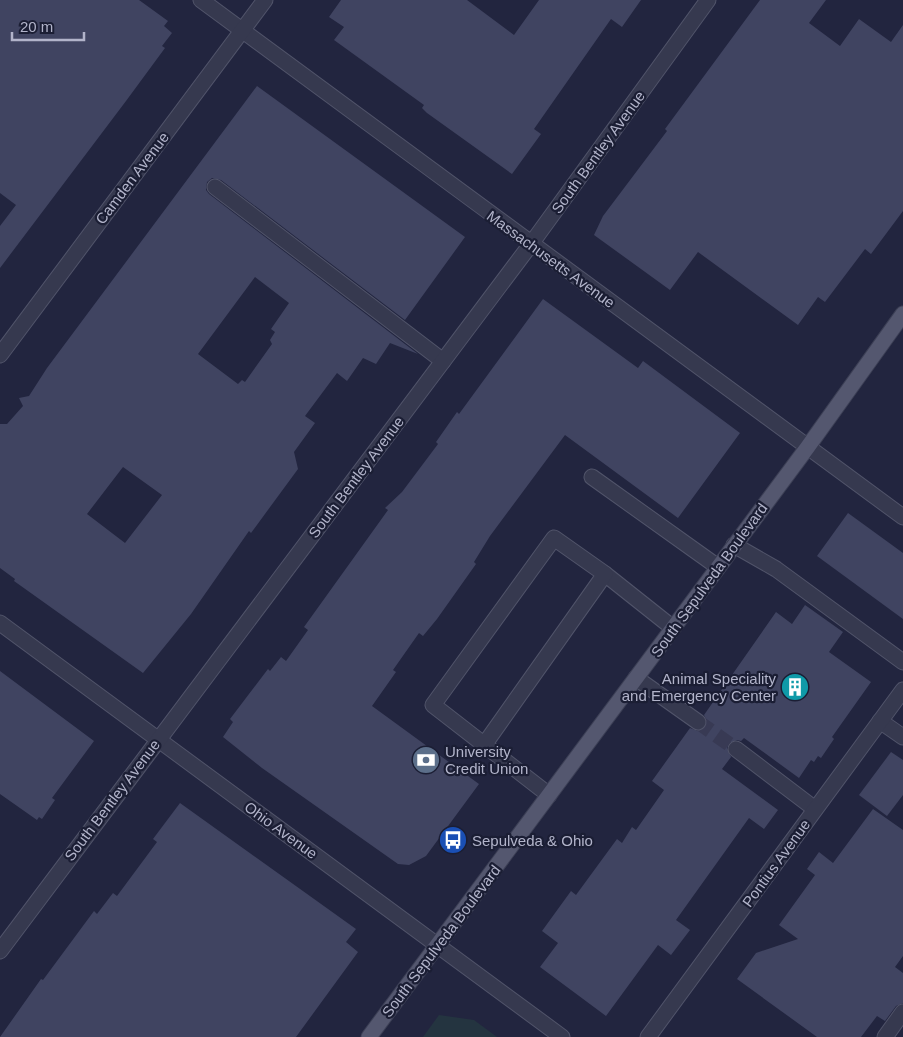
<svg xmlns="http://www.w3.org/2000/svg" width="903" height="1037" font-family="Arial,sans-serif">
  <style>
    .green { fill: #243440 }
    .building { fill: #404461; fill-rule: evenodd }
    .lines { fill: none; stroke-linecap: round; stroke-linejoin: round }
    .minor-tunnel { stroke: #383a54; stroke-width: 15; stroke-dasharray: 15 8; stroke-linecap: butt }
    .minor-casing { stroke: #51546a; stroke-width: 17 }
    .major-casing { stroke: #3c3f55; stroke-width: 17 }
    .minor { stroke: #36394f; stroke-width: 15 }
    .major { stroke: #54576f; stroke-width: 15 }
    .labels { text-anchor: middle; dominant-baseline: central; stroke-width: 4.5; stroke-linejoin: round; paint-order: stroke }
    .street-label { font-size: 15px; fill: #b2b4ca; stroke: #1b1e34 }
    .poi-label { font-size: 15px; fill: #b2b4ca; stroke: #1b1e34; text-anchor: start }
  </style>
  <rect width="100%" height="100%" fill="#22253f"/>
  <!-- green -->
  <polygon class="green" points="439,1015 474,1020 497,1037 423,1037"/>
  <!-- building -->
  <g class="building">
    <polygon points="0,0 139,0 168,21 164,26 172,33 162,46 165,48 126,101 0,268 0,226 16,205 0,193"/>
    <polygon points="341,0 467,0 514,35 539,0 641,0 622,27 611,19 534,129 541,134 512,174 427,113 422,108 424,105 334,40 344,27 329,17"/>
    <polygon points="760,0 826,0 809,23 840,46 859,19 891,42 903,25 903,211 871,254 865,249 825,302 818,297 798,325 698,252 670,290 594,235 603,216 667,131 665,129"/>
    <path d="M257 86 465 237 405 320 221 180 212 178 207 182 206 190 209 194 418 354 390 343 376 364 363 358 347 381 337 373 305 416 315 423 294 452 298 469 251 533 249 531 191 614 143 673 14 581 15 579 0 568V424H7L23 406 19 398 29 396 47 368ZM255 277 289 303 271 329 275 332 270 340 272 344 245 382 242 380 238 384 198 354ZM123 467 162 495 125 543 87 514Z"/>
    <polygon points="543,299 638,368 643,361 740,433 678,518 565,435 490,536 474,562 476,564 437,619 423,636 419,633 393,670 396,672 372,706 479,784 426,856 409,865 398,864 262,768 223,737 233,722 230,719 268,669 270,671 281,657 286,661 308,630 304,627 388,510 385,508 402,492 438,444 436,442 457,412 459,414"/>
    <polygon points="848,513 903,553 903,619 817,556"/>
    <polygon points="805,605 843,632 829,652 871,682 832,737 834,739 821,758 818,756 814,762 811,760 799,778 744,738 741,741 737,740 729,743 727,748 731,757 722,769 778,810 764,829 749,818 676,920 690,930 671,955 658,945 606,1016 540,967 558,943 542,931 571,891 576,895 617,839 622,843 632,827 636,830 664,790 652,781 690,728 698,731 705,728 707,722 704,715 776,612 792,624"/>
    <polygon points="0,671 94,741 52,798 55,800 42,819 39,817 37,820 0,794"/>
    <polygon points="891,752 903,760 903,795 887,816 859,795"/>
    <polygon points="180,803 356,929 346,942 358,952 296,1037 0,1037 41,979 43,980 94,911 97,914 113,893 117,896 157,842 153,839"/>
    <polygon points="873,809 903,830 903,956 895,967 903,973 903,1003 896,1006 885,1021 877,1016 861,1037 817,1037 737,979 756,953 798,939 779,925 815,875 807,869 819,852 833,863"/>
  </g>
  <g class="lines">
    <!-- minor-tunnel -->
    <polyline class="minor-tunnel" points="698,722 736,749"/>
    <defs>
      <g id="minor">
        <polyline points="201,0 903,517"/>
        <polyline points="215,187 443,361"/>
        <polyline points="0,355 265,0"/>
        <polyline points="592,477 718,567"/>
        <polyline points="734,545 776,569 903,662"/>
        <polyline points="605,574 673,628"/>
        <polyline points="0,623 562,1037"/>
        <polyline points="636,678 698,722"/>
        <polyline points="880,721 903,737"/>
        <polyline points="484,745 605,574 554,538 433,705 549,795"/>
        <polyline points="736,749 815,809"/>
        <polyline points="0,951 531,244 708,0"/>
        <polyline points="648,1037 903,690"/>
        <polyline points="885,1037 903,1012"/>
      </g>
      <polyline id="major" points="369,1037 807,448 903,314"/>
    </defs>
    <!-- minor casing -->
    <use href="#minor" class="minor-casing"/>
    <!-- major casing -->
    <use href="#major" class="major-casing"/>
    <!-- minor -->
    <use href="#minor" class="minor"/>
    <!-- major -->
    <use href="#major" class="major"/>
  </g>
  <!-- icons -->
  <defs>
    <symbol id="building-disc" viewBox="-11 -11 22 22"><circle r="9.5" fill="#0f9aa8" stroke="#1b1e34"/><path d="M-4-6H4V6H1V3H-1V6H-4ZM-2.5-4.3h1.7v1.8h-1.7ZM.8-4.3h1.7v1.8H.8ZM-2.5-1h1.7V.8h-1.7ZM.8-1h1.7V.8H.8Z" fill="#fff"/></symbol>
    <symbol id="bank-disc" viewBox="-11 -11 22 22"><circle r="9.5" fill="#5c6f8a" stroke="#1b1e34"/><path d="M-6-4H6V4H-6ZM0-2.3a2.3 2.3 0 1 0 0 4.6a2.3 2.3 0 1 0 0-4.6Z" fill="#fff"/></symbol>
    <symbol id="bus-disc" viewBox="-11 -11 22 22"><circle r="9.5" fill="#1a4fb4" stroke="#1b1e34"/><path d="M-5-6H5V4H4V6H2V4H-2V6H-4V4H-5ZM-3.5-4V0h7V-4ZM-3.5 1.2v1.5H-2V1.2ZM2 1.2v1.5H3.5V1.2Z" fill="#fff"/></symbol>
  </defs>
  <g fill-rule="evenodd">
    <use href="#building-disc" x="779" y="671" width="32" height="32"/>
    <use href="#bank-disc" x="410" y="744" width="32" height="32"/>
    <use href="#bus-disc" x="437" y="824" width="32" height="32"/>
  </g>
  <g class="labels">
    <!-- street labels -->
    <g class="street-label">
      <text transform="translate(598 152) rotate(-54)">South Bentley Avenue</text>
      <text transform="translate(132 178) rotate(-53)">Camden Avenue</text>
      <text transform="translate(551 259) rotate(36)">Massachusetts Avenue</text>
      <text transform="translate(356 477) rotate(-53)">South Bentley Avenue</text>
      <text transform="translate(709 580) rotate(-54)">South Sepulveda Boulevard</text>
      <text transform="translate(112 800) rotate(-53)">South Bentley Avenue</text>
      <text transform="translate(281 830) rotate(36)">Ohio Avenue</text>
      <text transform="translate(776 863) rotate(-54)">Pontius Avenue</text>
      <text transform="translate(441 941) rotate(-53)">South Sepulveda Boulevard</text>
    </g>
    <!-- poi labels -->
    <g class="poi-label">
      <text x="776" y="678" text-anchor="end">Animal Speciality<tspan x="776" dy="17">and Emergency Center</tspan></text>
      <text x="445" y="751">University<tspan x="445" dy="17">Credit Union</tspan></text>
      <text x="472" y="840">Sepulveda &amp; Ohio</text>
    </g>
  </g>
  <!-- scale -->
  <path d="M12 32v8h72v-8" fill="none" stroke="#b2b4ca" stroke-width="2.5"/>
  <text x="20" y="32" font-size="15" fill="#b2b4ca" stroke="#1b1e34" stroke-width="4" paint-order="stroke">20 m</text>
</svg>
